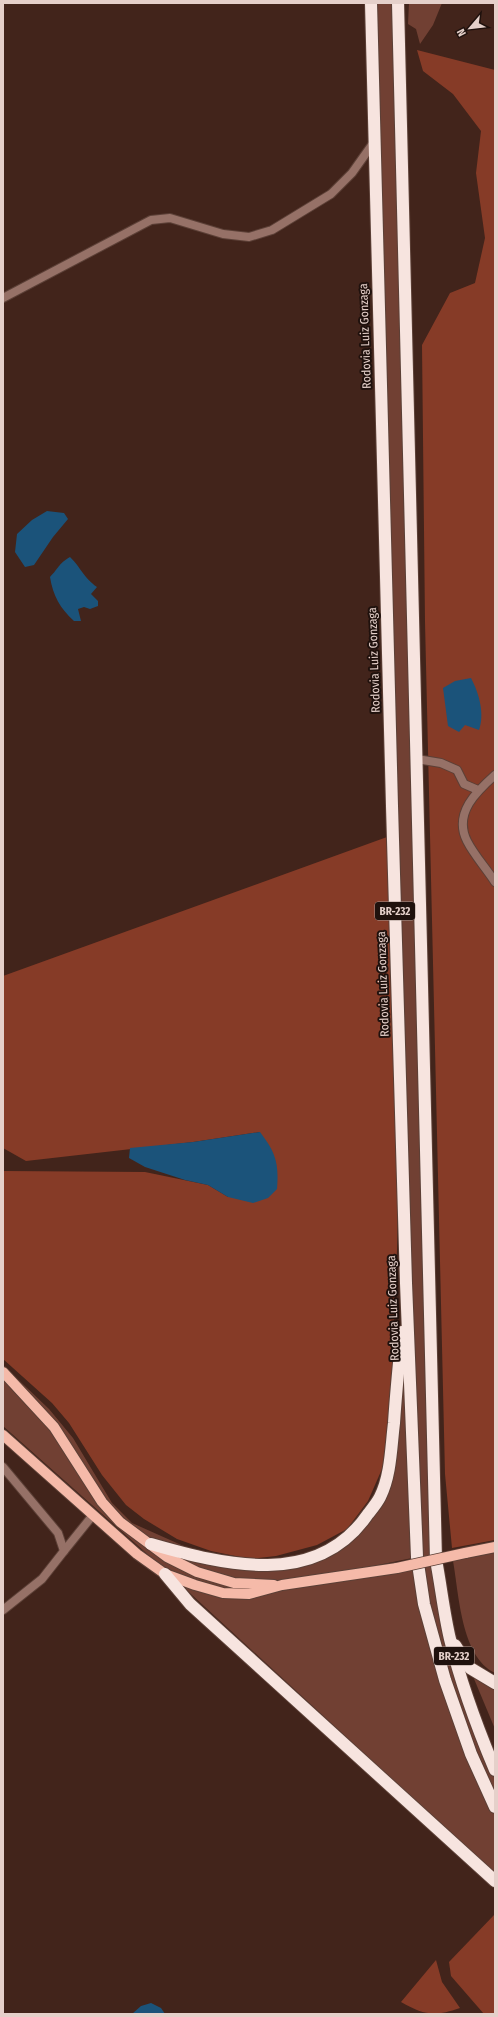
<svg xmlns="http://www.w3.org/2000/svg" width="498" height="2017" font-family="'Fira Sans Condensed',sans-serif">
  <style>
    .green { fill: #714033 }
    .forest { fill: #863b27 }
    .water { fill: #1b537a }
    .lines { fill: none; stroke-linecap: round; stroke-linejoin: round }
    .street-casing { stroke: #5c4037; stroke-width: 10 }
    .primary-casing { stroke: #5c4037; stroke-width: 12 }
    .highway-casing { stroke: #5c4037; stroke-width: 14 }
    .street { stroke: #967167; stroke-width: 8 }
    .primary { stroke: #f5baa9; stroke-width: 10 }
    .highway { stroke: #f7e4df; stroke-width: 12 }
    .primary-bridge-casing { stroke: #5c4037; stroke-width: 12; stroke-linecap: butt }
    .primary-bridge { stroke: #f5baa9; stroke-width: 10 }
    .labels { text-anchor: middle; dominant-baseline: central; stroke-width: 4; stroke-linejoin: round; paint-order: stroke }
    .shield { fill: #1f110d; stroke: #aa9791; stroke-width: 1 }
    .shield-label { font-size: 11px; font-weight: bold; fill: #e5d0ca }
    .street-label { font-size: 12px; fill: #e5d0ca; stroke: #1f110d }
  </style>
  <rect width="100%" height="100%" fill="#42241b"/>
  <!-- green -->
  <g class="green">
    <polygon points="377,3 398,3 436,1556 417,1557 325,1576 436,1560 449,1637 495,1770 495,1874 154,1560 3,1426 3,1365 49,1409 73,1438 112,1503 132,1523 206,1556 303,1562 368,1520 390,1465 405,1373"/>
    <polygon points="409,3 442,3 433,25 420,44 416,29 408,24"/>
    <path d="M495 1552V1673C461 1657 459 1594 453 1561Z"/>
    <polygon points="472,1674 495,1688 495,1729"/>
  </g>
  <!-- forest -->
  <g class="forest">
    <polygon points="417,50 495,70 495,1540 452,1548 445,1474 425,622 422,345 450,293 475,283 485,238 476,173 481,131 453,94 423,71"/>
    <polygon points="387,837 398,1171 397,1250 392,1375 385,1462 368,1501 347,1529 317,1545 276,1556 250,1559 211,1551 177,1539 144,1519 126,1505 102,1475 69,1423 52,1403 3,1359 3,1171 145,1172 208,1185 228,1197 260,1132 193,1142 26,1161 3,1148 3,976"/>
    <polygon points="495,1914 495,2014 484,2014 451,1976 449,1962"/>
    <path d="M436 1960 442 1982 460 2008C434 2017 424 2015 401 2002Z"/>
  </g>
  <!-- water -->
  <g class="water">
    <polygon points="47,511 64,513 68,519 53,537 34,565 25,567 15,552 17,534 32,520"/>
    <path d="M70 557C82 569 83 577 97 587L91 594 98 601V606L90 609 84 607 78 609 81 621H74C60 608 53 596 50 577 59 568 58 564 70 557Z"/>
    <path d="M471 678C479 693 485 714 479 730L465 725 459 732 448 726 443 688 455 681Z"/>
    <path d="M260 1132C276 1153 279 1163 277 1189L268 1198 253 1203 228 1197 208 1185 185 1180 145 1167 129 1158 130 1148 193 1142Z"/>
    <polygon points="151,2003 161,2008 165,2014 132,2014 141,2006"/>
  </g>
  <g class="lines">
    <defs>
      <g id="street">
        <polyline points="3,298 151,220 170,218 223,234 249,237 272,230 331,194 352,173 374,142"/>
        <polyline points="417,759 441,763 457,770 464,784 478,790"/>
        <path d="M495 775C477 791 453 813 467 841 474 855 486 868 495 882"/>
        <polyline points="3,1467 58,1533 64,1551 42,1579 3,1610"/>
        <polyline points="64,1551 93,1515"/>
      </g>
      <g id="primary">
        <polyline points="3,1372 54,1427 102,1502 120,1522 167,1557 197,1572 234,1583 274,1585"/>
        <polyline points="3,1435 137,1554 165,1574 195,1585 223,1593 249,1594 282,1585 397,1568"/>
        <polyline points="465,1553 495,1547"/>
      </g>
      <g id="highway">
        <polyline points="371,3 392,806 406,1283 417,1557 424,1604 445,1680 471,1754 495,1807"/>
        <path d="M398 3 436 1560C441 1586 444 1614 450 1639 461 1684 477 1727 495 1770"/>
        <path d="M151 1544C224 1565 317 1589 368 1514 372 1509 377 1503 380 1497 391 1475 391 1447 394 1423 396 1392 399 1362 402 1332"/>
        <polyline points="165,1574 190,1604 495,1881"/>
        <polyline points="455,1645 470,1668 495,1683"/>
      </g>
    </defs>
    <!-- street casing -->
    <use href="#street" class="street-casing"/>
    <!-- primary casing -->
    <use href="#primary" class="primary-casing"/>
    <!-- highway casing -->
    <use href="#highway" class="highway-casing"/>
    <!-- street -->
    <use href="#street" class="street"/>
    <!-- primary -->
    <use href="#primary" class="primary"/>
    <!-- highway -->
    <use href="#highway" class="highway"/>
    <defs>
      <polyline id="primary-bridge" points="397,1568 465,1553"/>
    </defs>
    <!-- primary-bridge casing -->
    <use href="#primary-bridge" class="primary-bridge-casing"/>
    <!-- primary-bridge -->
    <use href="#primary-bridge" class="primary-bridge"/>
  </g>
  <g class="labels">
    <!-- shield labels -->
    <g class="shield">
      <rect x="375" y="902" width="40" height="18" rx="3"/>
      <rect x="434" y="1647" width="40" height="18" rx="3"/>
    </g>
    <g class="shield-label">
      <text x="395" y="911">BR-232</text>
      <text x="454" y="1656">BR-232</text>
    </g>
    <!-- street labels -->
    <g class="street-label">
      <text transform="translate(365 336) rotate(-92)">Rodovia Luiz Gonzaga</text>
      <text transform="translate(374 660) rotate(-92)">Rodovia Luiz Gonzaga</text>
      <text transform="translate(383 984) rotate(-92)">Rodovia Luiz Gonzaga</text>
      <text transform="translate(393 1308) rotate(-92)">Rodovia Luiz Gonzaga</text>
    </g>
  </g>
  <!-- border -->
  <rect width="498" height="2017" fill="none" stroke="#e5d0ca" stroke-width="8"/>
  <!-- north arrow -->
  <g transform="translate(470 28) rotate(242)" stroke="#1f110d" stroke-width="3" paint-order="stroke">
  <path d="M0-3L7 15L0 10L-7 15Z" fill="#e5d0ca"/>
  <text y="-6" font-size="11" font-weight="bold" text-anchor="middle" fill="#e5d0ca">N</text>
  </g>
</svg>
